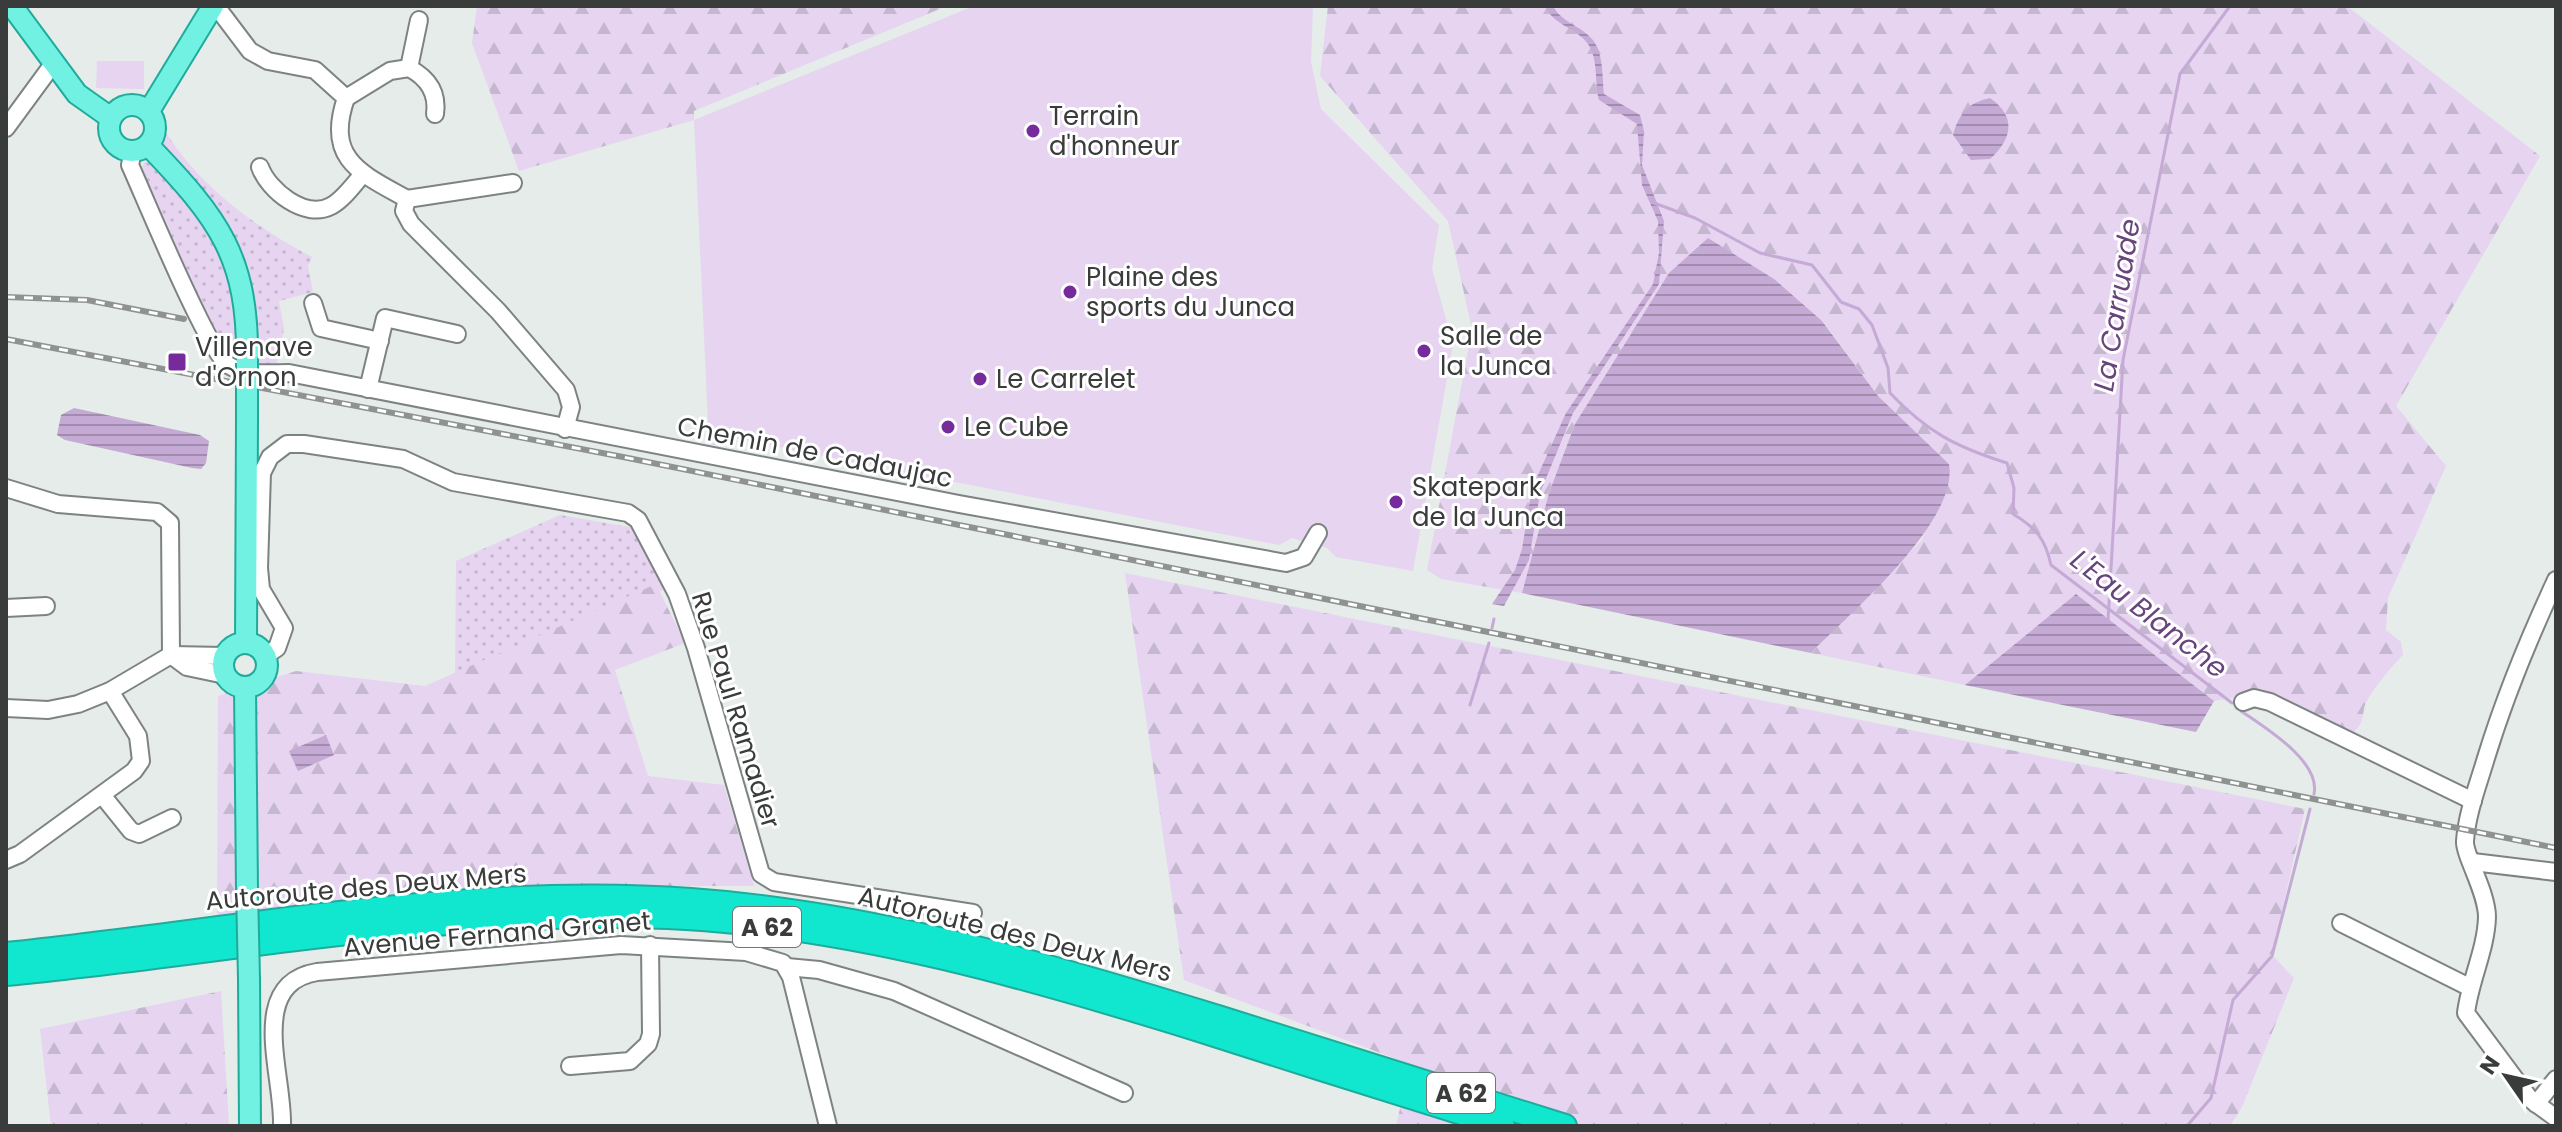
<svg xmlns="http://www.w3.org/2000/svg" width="2562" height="1132" font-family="Poppins,sans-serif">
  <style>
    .grass { fill: url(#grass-dots) }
    .forest { fill: url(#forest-firs) }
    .green { fill: #e6d4f1 }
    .water { fill: url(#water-rules) }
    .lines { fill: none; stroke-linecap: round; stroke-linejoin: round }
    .stream { stroke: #c5aad5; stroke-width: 3 }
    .minor-casing { stroke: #7d8382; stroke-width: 20 }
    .major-casing { stroke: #1fab9b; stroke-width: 24 }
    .highway-casing { stroke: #1fab9b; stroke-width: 26 }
    .minor { stroke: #fff; stroke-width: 16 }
    .major { stroke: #70f1e2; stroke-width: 20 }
    .highway { stroke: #11e7cf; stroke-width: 22 }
    .rail-casing { stroke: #8e9392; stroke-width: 6 }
    .rail { stroke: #fff; stroke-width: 3; stroke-dasharray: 9; stroke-linecap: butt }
    .major-bridge-casing { stroke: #1fab9b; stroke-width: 24; stroke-linecap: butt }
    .major-bridge { stroke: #70f1e2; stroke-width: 20 }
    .poi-dot { fill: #772a9c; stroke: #fff; stroke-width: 3 }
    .labels { text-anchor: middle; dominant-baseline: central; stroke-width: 6; stroke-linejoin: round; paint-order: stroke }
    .shield { fill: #fff; stroke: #747676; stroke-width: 2 }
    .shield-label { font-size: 24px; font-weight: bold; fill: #393c3b }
    .poi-label { font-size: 26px; fill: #393c3b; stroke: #fff; text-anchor: start }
    .street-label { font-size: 26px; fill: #393c3b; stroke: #fff }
    .water-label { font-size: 28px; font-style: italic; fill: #67447b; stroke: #fff }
  </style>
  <defs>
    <pattern id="grass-dots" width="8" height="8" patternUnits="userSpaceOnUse" patternTransform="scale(2)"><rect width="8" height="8" fill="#e6d4f1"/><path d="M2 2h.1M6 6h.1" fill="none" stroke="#c6b7d0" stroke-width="1.8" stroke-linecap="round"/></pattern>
    <pattern id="forest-firs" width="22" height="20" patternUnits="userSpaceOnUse" patternTransform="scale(2)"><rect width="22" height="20" fill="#e6d4f1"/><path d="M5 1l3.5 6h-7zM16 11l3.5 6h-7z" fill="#c6b7d0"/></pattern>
    <pattern id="water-rules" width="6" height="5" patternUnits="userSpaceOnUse" patternTransform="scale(2)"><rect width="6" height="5" fill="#c5aad5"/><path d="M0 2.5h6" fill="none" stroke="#a18cae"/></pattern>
  </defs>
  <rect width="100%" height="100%" fill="#e5ecea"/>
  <!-- grass -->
  <g class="grass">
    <path d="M163 128C197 184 254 227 312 257L308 266 313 292 279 301 284 329 276 366 257 365 256 307 246 264 227 224 164 147Z"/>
    <path d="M144 162 151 163C219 238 233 258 238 360L220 347 142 169Z"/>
    <polygon points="560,515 635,528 665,589 462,685 455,679 456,561"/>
  </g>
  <!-- forest -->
  <g class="forest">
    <polygon points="477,6 947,6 694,111 694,120 519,171 472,43"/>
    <path d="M1328 6H2347L2540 156 2396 406 2446 466 2388 598 2386 630 2401 642 2403 655C2393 665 2366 696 2364 709 2362 719 2363 723 2354 732L2258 694 2214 701 2076 594 1965 685 1811 653 1922 540 1949 464 1878 396 1822 320 1575 424 1549 493 1522 593 1441 579 1427 570 1472 329 1448 221 1320 76Z"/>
    <polygon points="1125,573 2305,809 2272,955 2294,978 2242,1107 2230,1126 1396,1126 1410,1064 1184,980"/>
    <polygon points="656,584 685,643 615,670 648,776 724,785 754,886 570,886 429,894 217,917 218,696 296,671 425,686"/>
    <polygon points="221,991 229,1126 51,1126 40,1029"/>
  </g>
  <!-- green -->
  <g class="green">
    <polygon points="974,6 1313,6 1311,62 1321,109 1439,225 1432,269 1453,344 1413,571 1336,557 1327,548 1292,538 1279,545 898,471 885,464 864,464 729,437 720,446 709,444 694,120"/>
    <polygon points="97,61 144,61 144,89 96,88"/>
  </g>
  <!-- water -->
  <g class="water">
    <path d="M1545 6H1553C1562 23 1580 25 1592 39 1604 53 1602 77 1604 94L1640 115 1644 131 1642 165 1664 221 1659 284 1573 413 1540 493 1529 560 1504 606 1492 604 1515 570 1522 549 1532 488 1566 413 1653 284 1659 253 1658 221 1642 185 1637 124 1599 100C1594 81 1599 61 1588 44 1576 27 1554 26 1545 6Z"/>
    <path d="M1990 98C2017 117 2012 139 1990 159L1971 160 1953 135C1959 113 1968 103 1990 98Z"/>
    <path d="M1708 238 1774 279 1822 321 1878 396 1949 464C1959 522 1850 613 1811 653L1522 593 1549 493 1575 424 1669 273Z"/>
    <polygon points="74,408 200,435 209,441 206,463 201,469 192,468 65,440 57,435 61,415"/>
    <polygon points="2076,594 2214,701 2196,732 1965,685"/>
    <polygon points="326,735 334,755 298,771 289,751"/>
  </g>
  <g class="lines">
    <!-- stream -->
    <g class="stream">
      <path d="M1654 203 1695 218 1760 253 1812 265 1841 302 1859 309 1872 325 1888 368 1890 393C1927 432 1956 447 2007 463L2014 488 2013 514C2036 528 2045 538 2051 565L2232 703"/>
      <polyline points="2108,621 2123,360 2180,74 2230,6"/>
      <polyline points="1492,628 1494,619"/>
      <polyline points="1470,705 1489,643"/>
      <path d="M2241 711C2264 727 2321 761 2314 794"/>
      <polyline points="2187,1126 2211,1098 2233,1000 2272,956 2310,809"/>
    </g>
    <defs>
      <g id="minor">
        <path d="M216 6 250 51 268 61 315 70 346 98C325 159 360 173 407 199"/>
        <polyline points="409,68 419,20"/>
        <path d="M346 98 390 71 409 68C428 78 438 93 435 114"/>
        <polyline points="6,128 53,64"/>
        <path d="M133 151 130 165C145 198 208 352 228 365 246 376 269 373 289 373L959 504 1286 563 1304 557 1318 533"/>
        <path d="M260 167C268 190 305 220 331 206 343 200 354 184 363 174"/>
        <polyline points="513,183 407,199 404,211 411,224 498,311 566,390 571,407 565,429"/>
        <polyline points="313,303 321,328 380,341"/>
        <polyline points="368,389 385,318 457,334"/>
        <polyline points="6,488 58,504 157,512 170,523 171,655"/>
        <path d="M2556 580C2529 638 2505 696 2486 758 2478 785 2467 813 2465 841 2464 855 2487 892 2487 917 2486 950 2470 980 2466 1013L2530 1099 2556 1118"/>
        <polyline points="6,608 46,606"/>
        <polyline points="171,655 187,667 225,675"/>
        <polyline points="265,656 277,648 284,628 261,589 259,568 262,473 270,457 287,444 304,444 403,459 453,482 628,513 638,520 677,594 696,648 761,874 774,882 973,913"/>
        <polyline points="2243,702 2254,698 2270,702 2473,801"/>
        <polyline points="6,708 48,710 78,704 110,691 171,655 225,656"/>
        <polyline points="102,795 131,831 139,834 172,818"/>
        <polyline points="6,860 20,854 134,771 141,761 138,736 110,691"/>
        <polyline points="2473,862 2556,872"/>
        <polyline points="2341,923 2469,987"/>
        <polyline points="787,967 819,970 894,991 1124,1093"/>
        <polyline points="570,1066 630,1061 648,1044 651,1034 650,945"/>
        <polyline points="2536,1104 2556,1079"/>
        <path d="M282 1126C284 1075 246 984 317 972L621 945 746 952 783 963 791 977 828 1126"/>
      </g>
      <g id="major">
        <polyline points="12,6 77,94 111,118"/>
        <circle cx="132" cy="128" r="23"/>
        <polyline points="149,111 213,6"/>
        <path d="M148 145C219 219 249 257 247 363"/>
        <polyline points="246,643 247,421"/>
        <circle cx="245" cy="665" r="22"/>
        <polyline points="245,687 247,890"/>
        <polyline points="249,979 250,1126"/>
      </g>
      <g id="highway">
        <path d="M6 954C232 931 463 883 691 900 873 913 1047 964 1221 1018 1336 1054 1450 1090 1565 1126"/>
        <path d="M6 974C233 952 457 906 686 918 860 928 1031 978 1196 1029 1298 1062 1401 1094 1503 1126"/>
      </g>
    </defs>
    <!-- minor casing -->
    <use href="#minor" class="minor-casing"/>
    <!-- major casing -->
    <use href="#major" class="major-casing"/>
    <!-- highway casing -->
    <use href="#highway" class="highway-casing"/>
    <!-- minor -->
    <use href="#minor" class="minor"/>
    <!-- major -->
    <use href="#major" class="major"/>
    <!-- highway -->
    <use href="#highway" class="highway"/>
    <defs>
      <g id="rail">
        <polyline points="6,297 87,300 184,319"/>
        <polyline points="6,339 623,457 2556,848"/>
      </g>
    </defs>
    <!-- rail casing -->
    <use href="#rail" class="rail-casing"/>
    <!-- rail -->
    <use href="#rail" class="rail"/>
    <defs>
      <g id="major-bridge">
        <polyline points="247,421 247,363"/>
        <polyline points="247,890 249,979"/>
      </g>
    </defs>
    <!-- major-bridge casing -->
    <use href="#major-bridge" class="major-bridge-casing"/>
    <!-- major-bridge -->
    <use href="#major-bridge" class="major-bridge"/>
  </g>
  <!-- markers -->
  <g class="poi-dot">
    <circle cx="1033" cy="131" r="8"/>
    <circle cx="1070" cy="292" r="8"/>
    <circle cx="1424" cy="351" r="8"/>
    <rect x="167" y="352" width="20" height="20" rx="4"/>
    <circle cx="980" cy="379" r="8"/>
    <circle cx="948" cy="427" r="8"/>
    <circle cx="1396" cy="502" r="8"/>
  </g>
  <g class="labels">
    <!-- shield labels -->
    <g class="shield">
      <rect x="733" y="907" width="68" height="40" rx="6"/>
      <rect x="1427" y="1073" width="68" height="40" rx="6"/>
    </g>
    <g class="shield-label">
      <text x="767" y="927">A 62</text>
      <text x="1461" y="1093">A 62</text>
    </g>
    <!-- poi labels -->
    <g class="poi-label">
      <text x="1049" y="116">Terrain<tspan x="1049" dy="30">d'honneur</tspan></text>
      <text x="1086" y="277">Plaine des<tspan x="1086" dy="30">sports du Junca</tspan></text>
      <text x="1440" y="336">Salle de<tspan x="1440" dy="30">la Junca</tspan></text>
      <text x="195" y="347">Villenave<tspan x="195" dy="30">d'Ornon</tspan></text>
      <text x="996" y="379">Le Carrelet</text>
      <text x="964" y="427">Le Cube</text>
      <text x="1412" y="487">Skatepark<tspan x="1412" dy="30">de la Junca</tspan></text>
    </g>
    <!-- street labels -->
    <g class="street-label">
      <text transform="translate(815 452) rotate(11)">Chemin de Cadaujac</text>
      <text transform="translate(736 710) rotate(73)">Rue Paul Ramadier</text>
      <text transform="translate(366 887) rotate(-5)">Autoroute des Deux Mers</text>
      <text transform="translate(497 934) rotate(-5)">Avenue Fernand Granet</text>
      <text transform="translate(1015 934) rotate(14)">Autoroute des Deux Mers</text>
    </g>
    <!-- water labels -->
    <g class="water-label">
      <text transform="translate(2117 305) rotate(-81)">La Carruade</text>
      <text transform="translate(2149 614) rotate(38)">L'Eau Blanche</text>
    </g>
  </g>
  <!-- border -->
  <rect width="2562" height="1132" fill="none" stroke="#393c3b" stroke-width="16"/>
  <!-- north arrow -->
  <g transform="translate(2506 1076) rotate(304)" stroke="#ffffff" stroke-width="6" paint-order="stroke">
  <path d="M0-6L14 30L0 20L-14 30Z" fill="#393c3b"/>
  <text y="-12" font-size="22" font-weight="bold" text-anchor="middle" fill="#393c3b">N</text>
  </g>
</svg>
